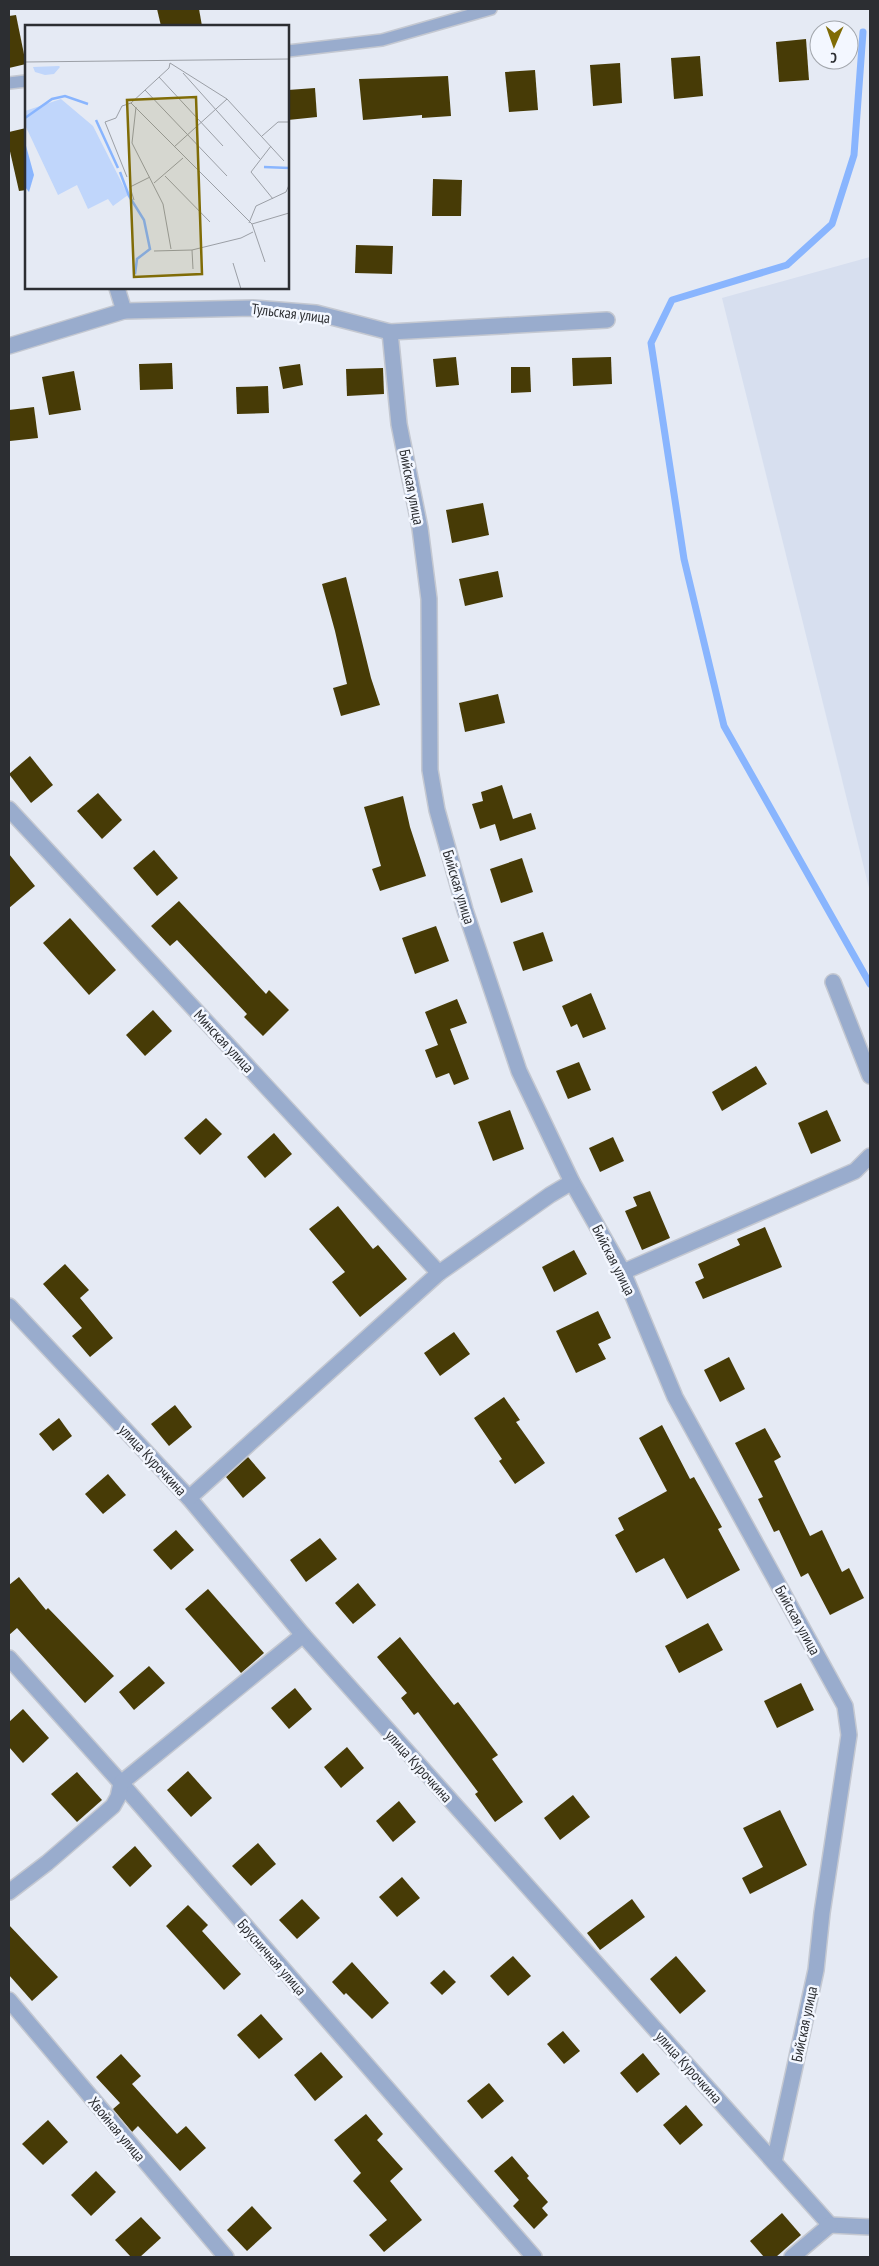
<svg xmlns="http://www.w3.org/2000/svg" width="879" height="2266" font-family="'PT Sans Narrow',sans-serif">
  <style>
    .built { fill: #d7dfef }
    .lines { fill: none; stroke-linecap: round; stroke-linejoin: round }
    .stream { stroke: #89b5fe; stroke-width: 7 }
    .building { fill: #473b06 }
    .service-casing { stroke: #c4c8d1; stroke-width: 14 }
    .minor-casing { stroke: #c4c8d1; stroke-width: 18 }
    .service { stroke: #99accd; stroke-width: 11 }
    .minor { stroke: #99accd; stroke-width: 15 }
    .labels { text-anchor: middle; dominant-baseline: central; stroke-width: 5; stroke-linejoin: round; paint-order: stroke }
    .street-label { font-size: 15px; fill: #2c2e32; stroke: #f3f7ff }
    .inset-river { fill: none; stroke: #89b5fe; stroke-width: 2.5 }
    .inset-road { fill: none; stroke: #9b9fa6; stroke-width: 1 }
    .view { fill: #806c06; fill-opacity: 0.15; stroke: #806c06; stroke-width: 2.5 }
    .inset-edge { fill: none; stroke: #2c2e32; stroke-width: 2.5 }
  </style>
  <rect width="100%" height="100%" fill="#e5eaf4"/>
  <!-- built -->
  <polygon class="built" points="870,257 870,892 722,298"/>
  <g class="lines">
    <!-- stream -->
    <polyline class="stream" points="863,32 854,155 832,224 787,265 672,300 651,343 684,559 724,726 870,984"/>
  </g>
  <!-- building -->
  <g class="building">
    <polygon points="157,9 199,9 202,26 161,26"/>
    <polygon points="16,15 26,64 9,68 9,16"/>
    <polygon points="806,39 809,80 779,82 776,42"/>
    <polygon points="700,56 703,96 674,99 671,58"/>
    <polygon points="620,63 622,103 593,106 590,65"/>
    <polygon points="535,70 538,110 509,112 505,72"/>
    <polygon points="448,76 451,116 422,118 422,115 363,120 359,79"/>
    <polygon points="315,88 317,117 288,120 288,90"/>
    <polygon points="26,128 26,190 19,191 9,147 9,132"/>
    <polygon points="433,179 462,180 461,216 432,216"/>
    <polygon points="356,245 393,246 392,274 355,273"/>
    <polygon points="456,357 459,385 436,387 433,359"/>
    <polygon points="611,357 612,384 573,386 572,358"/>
    <polygon points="172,363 173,389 140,390 139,364"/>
    <polygon points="300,364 303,385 283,389 279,367"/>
    <polygon points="511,367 530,367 531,392 511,393"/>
    <polygon points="383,368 384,394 347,396 346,369"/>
    <polygon points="74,371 81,410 49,415 42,377"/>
    <polygon points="268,386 269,413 237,414 236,387"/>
    <polygon points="34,407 38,438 10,441 9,410"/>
    <polygon points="483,503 489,535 452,543 446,510"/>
    <polygon points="498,571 503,597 465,606 459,579"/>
    <polygon points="346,577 371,678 380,705 341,716 333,688 347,684 335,631 322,584"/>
    <polygon points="498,694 505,723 465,732 459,703"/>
    <polygon points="30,756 53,785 31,803 9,774"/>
    <polygon points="502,785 513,819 531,813 536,829 500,841 495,824 480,829 472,804 483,801 481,792"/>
    <polygon points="98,793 122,820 102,839 77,811"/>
    <polygon points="403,796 410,827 426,876 380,891 372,869 381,866 364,807"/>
    <polygon points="154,850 178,878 157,896 133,868"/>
    <polygon points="9,854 35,886 9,908"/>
    <polygon points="522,858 533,892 501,903 490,869"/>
    <polygon points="179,901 266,994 269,990 289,1010 263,1036 244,1017 247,1014 177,940 170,946 151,926"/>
    <polygon points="70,918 116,970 89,995 43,943"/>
    <polygon points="436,926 449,961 415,974 402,938"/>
    <polygon points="543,932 553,961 523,971 513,942"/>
    <polygon points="591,993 606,1029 583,1038 577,1024 571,1027 562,1006"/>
    <polygon points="457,999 467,1023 450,1029 469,1079 454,1085 449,1073 436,1078 425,1050 438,1045 425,1012"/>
    <polygon points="153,1010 172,1031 145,1056 126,1035"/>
    <polygon points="579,1062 591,1090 568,1099 556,1071"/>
    <polygon points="756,1066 767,1084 722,1111 712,1092"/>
    <polygon points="510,1110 524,1149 493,1161 478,1122"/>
    <polygon points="827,1110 841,1141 811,1154 798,1123"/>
    <polygon points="206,1118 222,1134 200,1155 184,1138"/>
    <polygon points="274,1133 292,1154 265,1178 247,1157"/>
    <polygon points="613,1137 624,1161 600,1172 589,1148"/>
    <polygon points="650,1191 670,1238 642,1250 625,1211 637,1206 633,1197"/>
    <polygon points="338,1206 373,1249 378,1245 407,1279 360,1317 332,1282 345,1272 309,1229"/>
    <polygon points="765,1227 782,1267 703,1299 695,1282 704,1278 698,1264 740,1245 737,1239"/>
    <polygon points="574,1250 587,1274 554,1292 542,1267"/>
    <polygon points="65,1264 89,1290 80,1298 113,1338 90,1357 72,1336 82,1328 43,1284"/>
    <polygon points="598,1311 611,1338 598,1344 606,1359 576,1373 556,1331"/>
    <polygon points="454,1332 470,1354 440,1376 424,1353"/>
    <polygon points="729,1357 745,1389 720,1402 704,1370"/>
    <polygon points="504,1397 520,1420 516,1422 545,1463 515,1484 499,1461 502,1459 474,1418"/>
    <polygon points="175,1405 192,1427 169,1446 151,1424"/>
    <polygon points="59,1418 72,1436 53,1451 39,1434"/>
    <polygon points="662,1425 690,1479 694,1477 722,1527 718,1529 740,1570 687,1599 664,1558 636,1573 615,1535 624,1530 618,1518 667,1491 639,1438"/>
    <polygon points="765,1428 781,1457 774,1461 810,1536 822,1530 842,1572 849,1568 864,1598 830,1615 808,1573 801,1577 779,1530 774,1532 758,1499 763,1497 735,1443"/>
    <polygon points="248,1457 266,1478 243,1498 226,1477"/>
    <polygon points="108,1474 126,1495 103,1514 85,1494"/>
    <polygon points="176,1530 194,1550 171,1570 153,1550"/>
    <polygon points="320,1538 337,1559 306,1582 290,1560"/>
    <polygon points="19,1577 46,1610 48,1608 114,1676 85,1703 17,1628 9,1635 9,1585"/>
    <polygon points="358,1583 376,1605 353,1624 335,1603"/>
    <polygon points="208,1589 264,1653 241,1673 185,1609"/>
    <polygon points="708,1623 723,1650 679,1673 665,1646"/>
    <polygon points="400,1637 454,1705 458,1702 471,1719 498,1755 492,1759 523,1802 495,1822 475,1794 478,1792 418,1712 414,1715 401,1698 407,1693 377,1657"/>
    <polygon points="149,1666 165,1683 134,1710 119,1692"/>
    <polygon points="801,1683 814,1710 777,1728 764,1701"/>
    <polygon points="295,1688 312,1709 289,1729 271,1708"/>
    <polygon points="23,1709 49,1738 23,1763 9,1747 9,1722"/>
    <polygon points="347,1747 364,1768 341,1788 324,1767"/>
    <polygon points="188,1771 212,1798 191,1817 167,1790"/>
    <polygon points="77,1772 102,1800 77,1822 51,1794"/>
    <polygon points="573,1795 590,1817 560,1840 544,1818"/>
    <polygon points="399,1801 416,1822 393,1842 376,1821"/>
    <polygon points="780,1810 807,1865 750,1894 742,1878 763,1867 743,1828"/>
    <polygon points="258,1843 276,1864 251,1886 232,1866"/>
    <polygon points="135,1846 152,1866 130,1887 112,1867"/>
    <polygon points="402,1877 420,1898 397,1917 379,1897"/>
    <polygon points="302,1899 320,1918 297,1939 279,1920"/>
    <polygon points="632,1899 645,1917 600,1950 587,1933"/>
    <polygon points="188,1905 208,1925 202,1931 241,1974 224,1990 166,1926"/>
    <polygon points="9,1925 58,1977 32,2001 9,1975"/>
    <polygon points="513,1956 531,1976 508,1996 490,1976"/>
    <polygon points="676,1956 706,1991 680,2014 650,1979"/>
    <polygon points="352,1962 389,2003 372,2019 346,1993 344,1995 332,1982"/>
    <polygon points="444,1970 456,1982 442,1995 430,1983"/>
    <polygon points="261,2014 283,2039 259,2059 237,2035"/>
    <polygon points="563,2031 580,2051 564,2064 547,2044"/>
    <polygon points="321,2052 343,2077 315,2101 294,2075"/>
    <polygon points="643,2053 660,2074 637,2093 620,2073"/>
    <polygon points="121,2054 141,2076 132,2084 177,2134 186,2126 206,2148 180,2171 138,2126 132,2132 113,2109 120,2103 96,2077"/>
    <polygon points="489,2083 504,2101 482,2119 467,2101"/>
    <polygon points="686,2105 703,2125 680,2145 663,2125"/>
    <polygon points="366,2114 383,2134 377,2140 403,2169 390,2181 422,2220 384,2252 369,2235 387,2220 353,2181 361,2173 334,2140"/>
    <polygon points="48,2120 68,2142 43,2165 22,2144"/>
    <polygon points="512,2156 529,2176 527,2178 548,2202 542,2208 548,2215 534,2229 513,2206 519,2200 494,2171"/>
    <polygon points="96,2171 116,2192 91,2216 71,2195"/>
    <polygon points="252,2206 272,2228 247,2251 227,2230"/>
    <polygon points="782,2213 801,2235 776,2257 764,2257 750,2241"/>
    <polygon points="141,2217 161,2238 140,2257 131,2257 115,2240"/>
  </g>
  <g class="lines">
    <defs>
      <g id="service">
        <polyline points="288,51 382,40 491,9"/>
        <polyline points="9,83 26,81"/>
      </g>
      <g id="minor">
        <polyline points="117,288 124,311"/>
        <polyline points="390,332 399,424 420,528 429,599 430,770 437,810 465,910 519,1071 572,1182 623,1272 675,1397 845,1706 849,1735 822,1913 816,1970 774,2162"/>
        <polyline points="9,346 124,311 253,308 316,313 390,332 607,320"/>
        <polyline points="9,809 439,1273"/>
        <polyline points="833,982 870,1076"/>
        <polyline points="623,1272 855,1171 870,1156"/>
        <polyline points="9,1306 189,1498 303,1635 830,2225"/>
        <polyline points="189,1498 439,1273 550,1195 572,1182"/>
        <polyline points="9,1658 121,1783 534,2257"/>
        <polyline points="9,1892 47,1863 113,1806 118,1797 121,1783 303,1635"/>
        <polyline points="9,2000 226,2257"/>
        <polyline points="830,2225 870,2227"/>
        <polyline points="792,2257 830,2225"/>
      </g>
    </defs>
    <!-- service casing -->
    <use href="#service" class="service-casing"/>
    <!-- minor casing -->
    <use href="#minor" class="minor-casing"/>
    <!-- service -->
    <use href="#service" class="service"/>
    <!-- minor -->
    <use href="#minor" class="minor"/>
  </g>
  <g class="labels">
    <!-- street labels -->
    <g class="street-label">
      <text transform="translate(291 313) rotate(7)">Тульская улица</text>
      <text transform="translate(412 487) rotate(79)">Бийская улица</text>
      <text transform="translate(459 887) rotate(73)">Бийская улица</text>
      <text transform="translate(224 1041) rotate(47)">Минская улица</text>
      <text transform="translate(614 1260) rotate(63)">Бийская улица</text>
      <text transform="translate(153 1460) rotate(47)">улица Курочкина</text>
      <text transform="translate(798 1620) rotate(61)">Бийская улица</text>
      <text transform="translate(419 1766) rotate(48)">улица Курочкина</text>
      <text transform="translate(272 1957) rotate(49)">Брусничная улица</text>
      <text transform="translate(804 2024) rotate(-78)">Бийская улица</text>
      <text transform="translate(689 2067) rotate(48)">улица Курочкина</text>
      <text transform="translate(117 2129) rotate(50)">Хвойная улица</text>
    </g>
  </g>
  <!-- overview -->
  <g transform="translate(25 25)">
    <rect width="264" height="264" fill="#e5eaf4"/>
    <path d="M8 42 34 41 35 42 29 49 20 50 10 47ZM36 74 68 101 103 170 88 181 83 174 63 184 52 160 33 170 0 100V86Z" fill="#c0d6fb"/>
    <path d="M0 117 9 150 4 167 0 162Z" fill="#89b5fe"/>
    <path class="inset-river" d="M0 93 27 74 40 71 63 79M71 95 93 143M239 142 264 143M95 147 104 171 119 195 125 224 112 234 110 249"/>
    <path class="inset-road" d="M0 37 264 34M158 48 235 134M134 52 198 121M120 65 202 151M106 78 227 199 240 237M111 82 107 118 138 179 146 224M237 111 253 97H264M246 121 226 147 248 174M149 122 202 74M140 151 185 197M102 152 80 97 91 93 97 81 106 78 144 43 145 38 202 74 259 136M129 158 158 133M109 175 105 162 125 152M224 198 231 181 261 167 264 160M227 199 264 188M167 225 168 244M129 226 167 225 216 213 228 207M208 238 216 264"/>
    <path class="view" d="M171 72 177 249 109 252 102 75Z"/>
    <rect width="264" height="264" class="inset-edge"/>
  </g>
  <!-- border -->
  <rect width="879" height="2266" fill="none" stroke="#2c2e32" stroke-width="20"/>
  <!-- north arrow -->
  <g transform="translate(834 45) rotate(182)"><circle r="24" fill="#f3f7ff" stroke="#a3a7ad"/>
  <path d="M0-4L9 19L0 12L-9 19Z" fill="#806c06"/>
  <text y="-8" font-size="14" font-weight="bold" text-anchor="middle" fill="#2c2e32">С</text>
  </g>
</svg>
